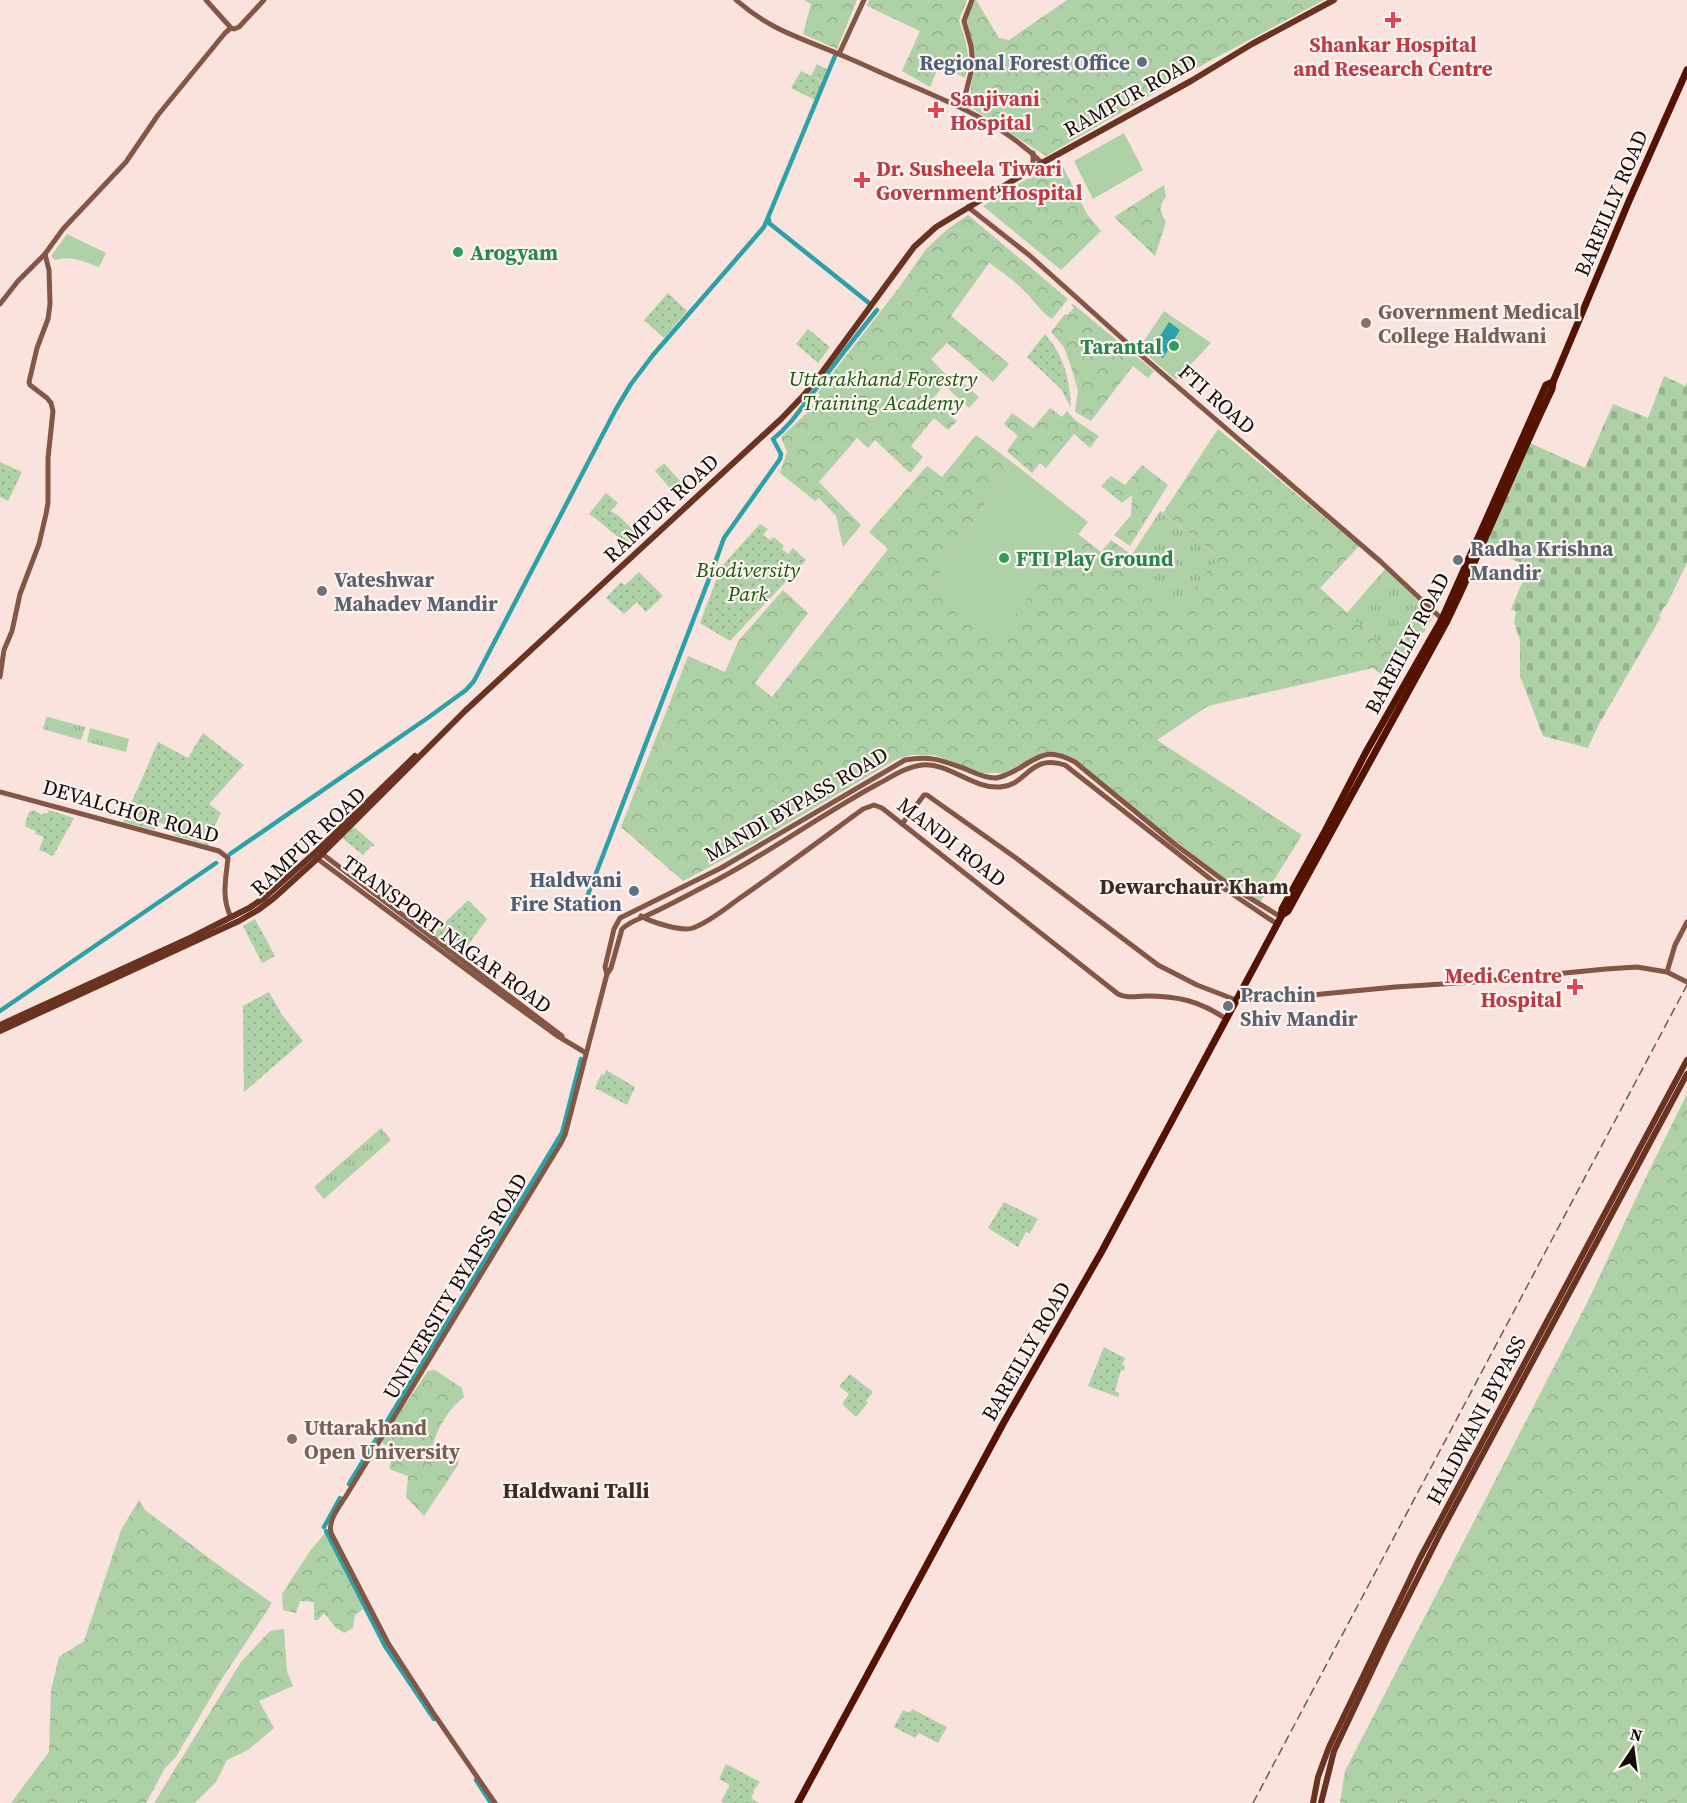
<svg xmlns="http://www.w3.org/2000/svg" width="1687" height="1803" font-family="'Source Serif 4',serif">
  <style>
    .grass { fill: url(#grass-dots) }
    .forest { fill: url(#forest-crowns) }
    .cemetery { fill: url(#cemetery-stones) }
    .park { fill: url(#park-tufts) }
    .pitch { fill: #aed1a8 }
    .water { fill: #2da1a8 }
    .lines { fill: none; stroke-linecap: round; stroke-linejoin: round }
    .canal { stroke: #2da1a8; stroke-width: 4.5 }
    .secondary { stroke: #845646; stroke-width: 5 }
    .primary { stroke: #6a3321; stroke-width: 6 }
    .highway { stroke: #531300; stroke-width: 7 }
    .rail { stroke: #675a56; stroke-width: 1.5; stroke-dasharray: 9 4.5; stroke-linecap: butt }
    .health-dot { fill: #e0444e; stroke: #fdf4f1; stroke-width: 2 }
    .service-dot { fill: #5c6f8a; stroke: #fdf4f1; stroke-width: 2 }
    .leisure-dot { fill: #2e9e5b; stroke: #fdf4f1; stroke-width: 2 }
    .education-dot { fill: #8d6e63; stroke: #fdf4f1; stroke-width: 2 }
    .worship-dot { fill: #6b7280; stroke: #fdf4f1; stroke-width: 2 }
    .labels { text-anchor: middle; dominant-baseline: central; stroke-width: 4.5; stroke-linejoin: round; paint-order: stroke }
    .health-label { font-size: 21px; font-weight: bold; fill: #be3a42; stroke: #fdf4f1; text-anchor: start }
    .service-label { font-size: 21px; font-weight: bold; fill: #4e5e75; stroke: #fdf4f1; text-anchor: end }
    .street-label { font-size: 21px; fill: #120b08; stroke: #fdf4f1 }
    .leisure-label { font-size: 21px; font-weight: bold; fill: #27864d; stroke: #fdf4f1; text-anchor: start }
    .education-label { font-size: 21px; font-weight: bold; fill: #785e54; stroke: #fdf4f1; text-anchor: start }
    .park-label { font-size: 21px; font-style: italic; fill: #155a07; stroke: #fdf4f1 }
    .worship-label { font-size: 21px; font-weight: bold; fill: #5b616d; stroke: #fdf4f1; text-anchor: start }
    .neighbourhood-label { font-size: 22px; font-weight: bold; fill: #3b2a25; stroke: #fdf4f1 }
  </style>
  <defs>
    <pattern id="grass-dots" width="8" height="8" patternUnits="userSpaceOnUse" patternTransform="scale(1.5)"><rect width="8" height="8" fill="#aed1a8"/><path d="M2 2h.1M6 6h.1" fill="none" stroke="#95b28f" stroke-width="1.8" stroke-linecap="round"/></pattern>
    <pattern id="forest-crowns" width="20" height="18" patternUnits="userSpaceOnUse" patternTransform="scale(1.5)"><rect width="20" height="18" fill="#aed1a8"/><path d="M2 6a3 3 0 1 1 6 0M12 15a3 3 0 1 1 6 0" fill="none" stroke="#95b28f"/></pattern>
    <pattern id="cemetery-stones" width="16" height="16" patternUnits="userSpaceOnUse" patternTransform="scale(1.5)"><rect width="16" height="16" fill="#aed1a8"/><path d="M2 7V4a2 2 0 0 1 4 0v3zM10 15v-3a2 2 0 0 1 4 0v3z" fill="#95b28f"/></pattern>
    <pattern id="park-tufts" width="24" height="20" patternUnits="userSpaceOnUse" patternTransform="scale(1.5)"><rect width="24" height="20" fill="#aed1a8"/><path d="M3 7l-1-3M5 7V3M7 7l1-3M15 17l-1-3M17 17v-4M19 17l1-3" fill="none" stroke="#95b28f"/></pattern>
  </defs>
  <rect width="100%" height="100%" fill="#fae3dc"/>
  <!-- grass -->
  <g class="grass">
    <polygon points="817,64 828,70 823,81 813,77 823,82 815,100 791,88 801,71 811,76"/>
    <polygon points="668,293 687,311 664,338 644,320"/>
    <polygon points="808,329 830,347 818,363 796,344"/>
    <path d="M1045 334C1064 356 1070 379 1071 408L1061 389 1027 357Z"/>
    <polygon points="0,462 22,472 8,501 0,497"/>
    <polygon points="664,463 690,492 681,501 655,471"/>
    <path d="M606 493 618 503 611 511 619 516 636 533 642 527 648 532 631 546C615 537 605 524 589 514Z"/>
    <polygon points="760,524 768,529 763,535 770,540 774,537 784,546 782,549 788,554 793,548 806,560 730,641 700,623 721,567"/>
    <polygon points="639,572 663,596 646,612 637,602 624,614 606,598 621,582 625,585"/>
    <polygon points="203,733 244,765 209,804 221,813 212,832 208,845 174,835 175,827 157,822 155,830 123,822 158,742 188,758"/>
    <polygon points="34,810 42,815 44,813 47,814 49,810 74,818 53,856 39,850 44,837 35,834 36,831 26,827 25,825 29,812"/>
    <polygon points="354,827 375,845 373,847 371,846 363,855 342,838"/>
    <polygon points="468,900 487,919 460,956 432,935"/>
    <polygon points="255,919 275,956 262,963 243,926"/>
    <polygon points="269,992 282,1015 303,1041 244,1092 243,1006"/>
    <polygon points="606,1070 635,1087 627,1105 595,1088 601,1074 604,1075"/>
    <polygon points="1004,1202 1038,1219 1030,1233 1026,1232 1018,1247 988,1228"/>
    <polygon points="1104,1347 1125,1358 1122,1365 1125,1366 1124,1371 1121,1370 1115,1391 1119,1393 1118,1397 1088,1386"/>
    <polygon points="850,1374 873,1392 866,1401 868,1403 856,1417 842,1404 849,1394 839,1386"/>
    <polygon points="912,1709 947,1727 938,1743 919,1733 915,1738 894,1727 903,1710 910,1713"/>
    <polygon points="726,1764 760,1782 753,1791 754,1792 751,1798 759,1803 724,1803 721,1801 730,1785 719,1779"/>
  </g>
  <!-- forest -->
  <g class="forest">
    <polygon points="804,0 857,0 837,49 803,34 811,4"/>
    <polygon points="869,0 967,0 959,20 966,43 969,62 965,78 939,65 930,87 902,71 920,31 867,6"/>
    <polygon points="975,0 976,0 999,38 1009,40 1067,0 1324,0 1206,63 1046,156 970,107 971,85 976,60 967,20"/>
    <polygon points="1059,159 1087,214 1101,231 1061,270 983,206"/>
    <path d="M1164 185 1166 197C1158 206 1160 212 1166 222L1155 256 1114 217Z"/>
    <path d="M968 215 1068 299 1052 319C1042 313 1038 306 1031 298 1020 285 1004 273 989 263L951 316 1009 364 993 382 947 343 931 359 958 387 962 382 979 397 969 408 944 385 932 400 957 421 948 430 934 418 911 446 923 457 910 473 875 440 868 448 857 438 819 482 861 525 843 547 836 516 819 498 815 501 780 473 787 452 781 437 809 411 820 395 818 392 898 289 927 248 949 228Z"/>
    <polygon points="1073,304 1154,371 1148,378 1133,366 1091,421 1075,412 1078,391 1072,370 1064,347 1051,332 1065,314 1067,315 1074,308 1071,305"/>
    <polygon points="1050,408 1062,417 1067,411 1076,421 1099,436 1090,448 1074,434 1046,468 1040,463 1032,473 1007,451 1018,436 1004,424 1012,413 1033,428"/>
    <polygon points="1218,429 1359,546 1320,588 1397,658 1381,674 1373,668 1208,706 1157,740 1302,835 1259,904 1199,859 1068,756 1057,752 1045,752 1004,773 982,773 934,755 912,755 897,759 753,844 683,881 621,827 688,656 725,672 739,640 783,590 808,613 755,683 772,697 888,549 869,532 927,466 942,477 976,435 1013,463 934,582 998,633 1078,534 1101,552 1111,540 1132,555 1219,557 1163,513"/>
    <polygon points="1142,465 1168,485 1130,546 1114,535 1131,515 1132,495 1122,503 1101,486 1111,476 1125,485"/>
    <polygon points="1687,1094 1687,1803 1340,1803 1345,1771 1589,1299 1643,1183"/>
    <path d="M435 1370 462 1388 464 1397C448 1409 436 1430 432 1448L438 1454 449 1446 459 1448 458 1465 424 1516 406 1497 408 1476 389 1469 394 1448 383 1444 382 1438 428 1371Z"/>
    <polygon points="139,1500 145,1510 217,1564 272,1603 221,1680 176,1757 165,1768 146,1803 11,1803 49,1752 51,1690 59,1657 84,1641 121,1530"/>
    <polygon points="325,1533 363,1609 355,1615 353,1628 344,1633 336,1628 324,1613 318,1620 314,1620 314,1602 300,1601 296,1613 283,1610 282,1594 310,1551"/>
    <polygon points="284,1629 287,1671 293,1686 259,1701 274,1728 248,1750 227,1760 216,1782 195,1803 154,1803 241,1662 270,1631"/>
  </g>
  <!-- cemetery -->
  <polygon class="cemetery" points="1664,376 1685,386 1687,382 1687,563 1666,606 1664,607 1659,616 1661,617 1599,724 1588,748 1543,736 1520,676 1520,640 1514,622 1516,612 1511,609 1528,569 1526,565 1484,548 1530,443 1585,468 1613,404 1648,418"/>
  <!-- park -->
  <g class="park">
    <polygon points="1160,511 1219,557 1175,610 1122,570"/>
    <polygon points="1385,569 1434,615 1408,659 1397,658 1347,613"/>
    <polygon points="48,717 85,727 81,740 43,729 46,718"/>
    <polygon points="90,728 129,739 126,752 87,742"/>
    <polygon points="381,1128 391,1140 324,1199 314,1187"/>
  </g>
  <!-- pitch -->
  <g class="pitch">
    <polygon points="1124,133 1143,170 1093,199 1074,161"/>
    <path d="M67 234 106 253 99 267C82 261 72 255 55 260L51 256Z"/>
    <polygon points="1164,311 1211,343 1176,380 1139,348"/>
    <polygon points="1013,463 1088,522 999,634 934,582"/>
  </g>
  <!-- water -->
  <polygon class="water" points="1169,322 1180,330 1163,358 1151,350"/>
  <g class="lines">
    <!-- canal -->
    <g class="canal">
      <polyline points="769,220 769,223 869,303"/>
      <polyline points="230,854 429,717 466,690 474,681 616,409 631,384 653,355 764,227 835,56"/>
      <path d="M582 910 712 571 724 538 780 459 781 454 773 439C791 425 801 408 815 390 835 363 856 336 877 310"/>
      <polyline points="0,1011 216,863"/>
      <polyline points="349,1484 562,1133 581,1059"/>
      <polyline points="324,1527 340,1498"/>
      <polyline points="326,1531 385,1646 434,1719"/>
      <polyline points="476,1780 491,1803"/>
    </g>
    <!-- secondary -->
    <g class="secondary">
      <polyline points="206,0 231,28 234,29 239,27 264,0"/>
      <path d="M736 0C770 30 801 38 841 55 858 62 875 70 891 77 945 100 1000 121 1042 163"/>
      <polyline points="839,54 864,0"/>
      <polyline points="962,108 973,64 971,46 964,21 972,0"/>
      <polyline points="1031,169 1033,164 1033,153"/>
      <polyline points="968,207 1029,255 1135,350 1381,562 1442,619"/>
      <polyline points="0,304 18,281 45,254 63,229 126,162 158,115 225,33 231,28"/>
      <polyline points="0,677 4,650 12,631 20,594 39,544 46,514 48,503 48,458 53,411 51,403 47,398 30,385 29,382 37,348 48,319 50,304 49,270 45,254"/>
      <path d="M0 792 219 851 228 858C226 878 221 898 231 917"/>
      <polyline points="902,824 924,795 927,795 1016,858 1158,965 1197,985 1236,1000 1291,997 1395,987 1474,982 1606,969 1637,967 1667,972 1687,982"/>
      <polyline points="321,853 562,1036"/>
      <polyline points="315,857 479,979 556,1035 586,1053"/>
      <path d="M641 916C651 922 682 932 693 928 710 922 726 908 740 898 782 869 822 839 863 809L874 805 882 808 1118 994C1128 999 1136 996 1146 996 1178 996 1200 1001 1226 1019"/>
      <polyline points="1667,972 1675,945 1687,922"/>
      <path d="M607 974 605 967 614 929 620 918 721 868 905 760C931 755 944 761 968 770 977 774 985 778 995 778 1000 778 1003 776 1008 774 1037 761 1042 744 1075 762L1176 845 1235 889 1281 917"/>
      <path d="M495 1803 436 1717 388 1643 331 1533C328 1520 339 1507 346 1496L561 1143 565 1135 607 974 611 968 622 929C630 921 640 919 650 914 672 904 693 892 715 881 770 852 821 815 876 785 890 778 905 767 922 765 949 762 972 789 1000 787 1027 786 1029 753 1065 765L1213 881 1277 924"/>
    </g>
    <!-- primary -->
    <g class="primary">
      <polyline points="0,1025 192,937 249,908 264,898 318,850 415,756"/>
      <polyline points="0,1031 239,921 258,910 274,898 317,859 465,711 781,419 803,396 823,371 914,247 936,227 1042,163 1191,81 1252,44 1334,0"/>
      <polyline points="1313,1803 1318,1777 1329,1747 1420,1558 1687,1060"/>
      <polyline points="1321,1803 1334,1751 1386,1641 1441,1532 1687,1074"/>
    </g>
    <!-- highway -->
    <g class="highway">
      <path d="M1282 915 1288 911 1447 621C1484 545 1515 466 1552 389L1553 382 1629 201 1687 70"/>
      <polyline points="798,1803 1004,1422 1102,1251 1281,917 1282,909 1324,833 1366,752 1442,619 1546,385 1553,382"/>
    </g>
    <!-- rail -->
    <polyline class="rail" points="1253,1803 1687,985"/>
  </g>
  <!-- markers -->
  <g class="health-dot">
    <path d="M1390 11h6v6h6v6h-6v6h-6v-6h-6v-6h6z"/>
    <path d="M933 101h6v6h6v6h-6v6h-6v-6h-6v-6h6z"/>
    <path d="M859 171h6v6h6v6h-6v6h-6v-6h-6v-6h6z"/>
    <path d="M1572 978h6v6h6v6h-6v6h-6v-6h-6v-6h6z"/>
  </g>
  <g class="service-dot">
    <circle cx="1142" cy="62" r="6"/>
    <circle cx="634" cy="891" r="6"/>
  </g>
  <g class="leisure-dot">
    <circle cx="458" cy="252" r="6"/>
    <circle cx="1174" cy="346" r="6"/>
    <circle cx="1004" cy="558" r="6"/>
  </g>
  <g class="education-dot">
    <circle cx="1366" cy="323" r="6"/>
    <circle cx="292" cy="1439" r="6"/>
  </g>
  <g class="worship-dot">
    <circle cx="1458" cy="560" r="6"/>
    <circle cx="322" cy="591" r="6"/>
    <circle cx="1228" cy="1006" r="6"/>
  </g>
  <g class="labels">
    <!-- health labels -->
    <g class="health-label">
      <text x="1393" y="44" text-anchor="middle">Shankar Hospital<tspan x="1393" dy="24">and Research Centre</tspan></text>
      <text x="950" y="98">Sanjivani<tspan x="950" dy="24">Hospital</tspan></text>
      <text x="876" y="168">Dr. Susheela Tiwari<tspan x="876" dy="24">Government Hospital</tspan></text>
      <text x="1562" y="975" text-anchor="end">Medi Centre<tspan x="1562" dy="24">Hospital</tspan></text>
    </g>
    <!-- service labels -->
    <g class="service-label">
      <text x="1130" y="62">Regional Forest Office</text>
      <text x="622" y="879">Haldwani<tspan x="622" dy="24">Fire Station</tspan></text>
    </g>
    <!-- street labels -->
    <g class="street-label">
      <text transform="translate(1130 95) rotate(-29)">RAMPUR ROAD</text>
      <text transform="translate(1611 203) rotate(-67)">BAREILLY ROAD</text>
      <text transform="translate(1217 399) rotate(41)">FTI ROAD</text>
      <text transform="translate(661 508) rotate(-43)">RAMPUR ROAD</text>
      <text transform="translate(1407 643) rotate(-62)">BAREILLY ROAD</text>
      <text transform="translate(796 804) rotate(-30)">MANDI BYPASS ROAD</text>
      <text transform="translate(131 811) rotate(16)">DEVALCHOR ROAD</text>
      <text transform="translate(308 841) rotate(-43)">RAMPUR ROAD</text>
      <text transform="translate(952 842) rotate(38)">MANDI ROAD</text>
      <text transform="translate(447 934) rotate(36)">TRANSPORT NAGAR ROAD</text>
      <text transform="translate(455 1286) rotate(-59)">UNIVERSITY BYAPSS ROAD</text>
      <text transform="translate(1026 1351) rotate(-60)">BAREILLY ROAD</text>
      <text transform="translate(1476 1420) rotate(-62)">HALDWANI BYPASS</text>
    </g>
    <!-- leisure labels -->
    <g class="leisure-label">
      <text x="470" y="252">Arogyam</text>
      <text x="1162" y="346" text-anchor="end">Tarantal</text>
      <text x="1016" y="558">FTI Play Ground</text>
    </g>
    <!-- education labels -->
    <g class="education-label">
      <text x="1378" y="311">Government Medical<tspan x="1378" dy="24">College Haldwani</tspan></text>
      <text x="304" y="1427">Uttarakhand<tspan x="304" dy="24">Open University</tspan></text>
    </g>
    <!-- park labels -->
    <g class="park-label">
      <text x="883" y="378">Uttarakhand Forestry<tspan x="883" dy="24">Training Academy</tspan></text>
      <text x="748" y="569">Biodiversity<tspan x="748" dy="24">Park</tspan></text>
    </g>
    <!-- worship labels -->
    <g class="worship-label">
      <text x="1470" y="548">Radha Krishna<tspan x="1470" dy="24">Mandir</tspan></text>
      <text x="334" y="579">Vateshwar<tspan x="334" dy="24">Mahadev Mandir</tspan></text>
      <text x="1240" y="994">Prachin<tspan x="1240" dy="24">Shiv Mandir</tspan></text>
    </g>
    <!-- neighbourhood labels -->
    <g class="neighbourhood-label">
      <text x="1194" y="886">Dewarchaur Kham</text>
      <text x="576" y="1490">Haldwani Talli</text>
    </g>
  </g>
  <!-- north arrow -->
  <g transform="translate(1633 1749) rotate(13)" stroke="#fdf4f1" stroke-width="4.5" paint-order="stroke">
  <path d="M0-4.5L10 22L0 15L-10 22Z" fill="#120b08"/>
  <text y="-9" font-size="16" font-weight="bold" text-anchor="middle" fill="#120b08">N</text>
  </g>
</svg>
